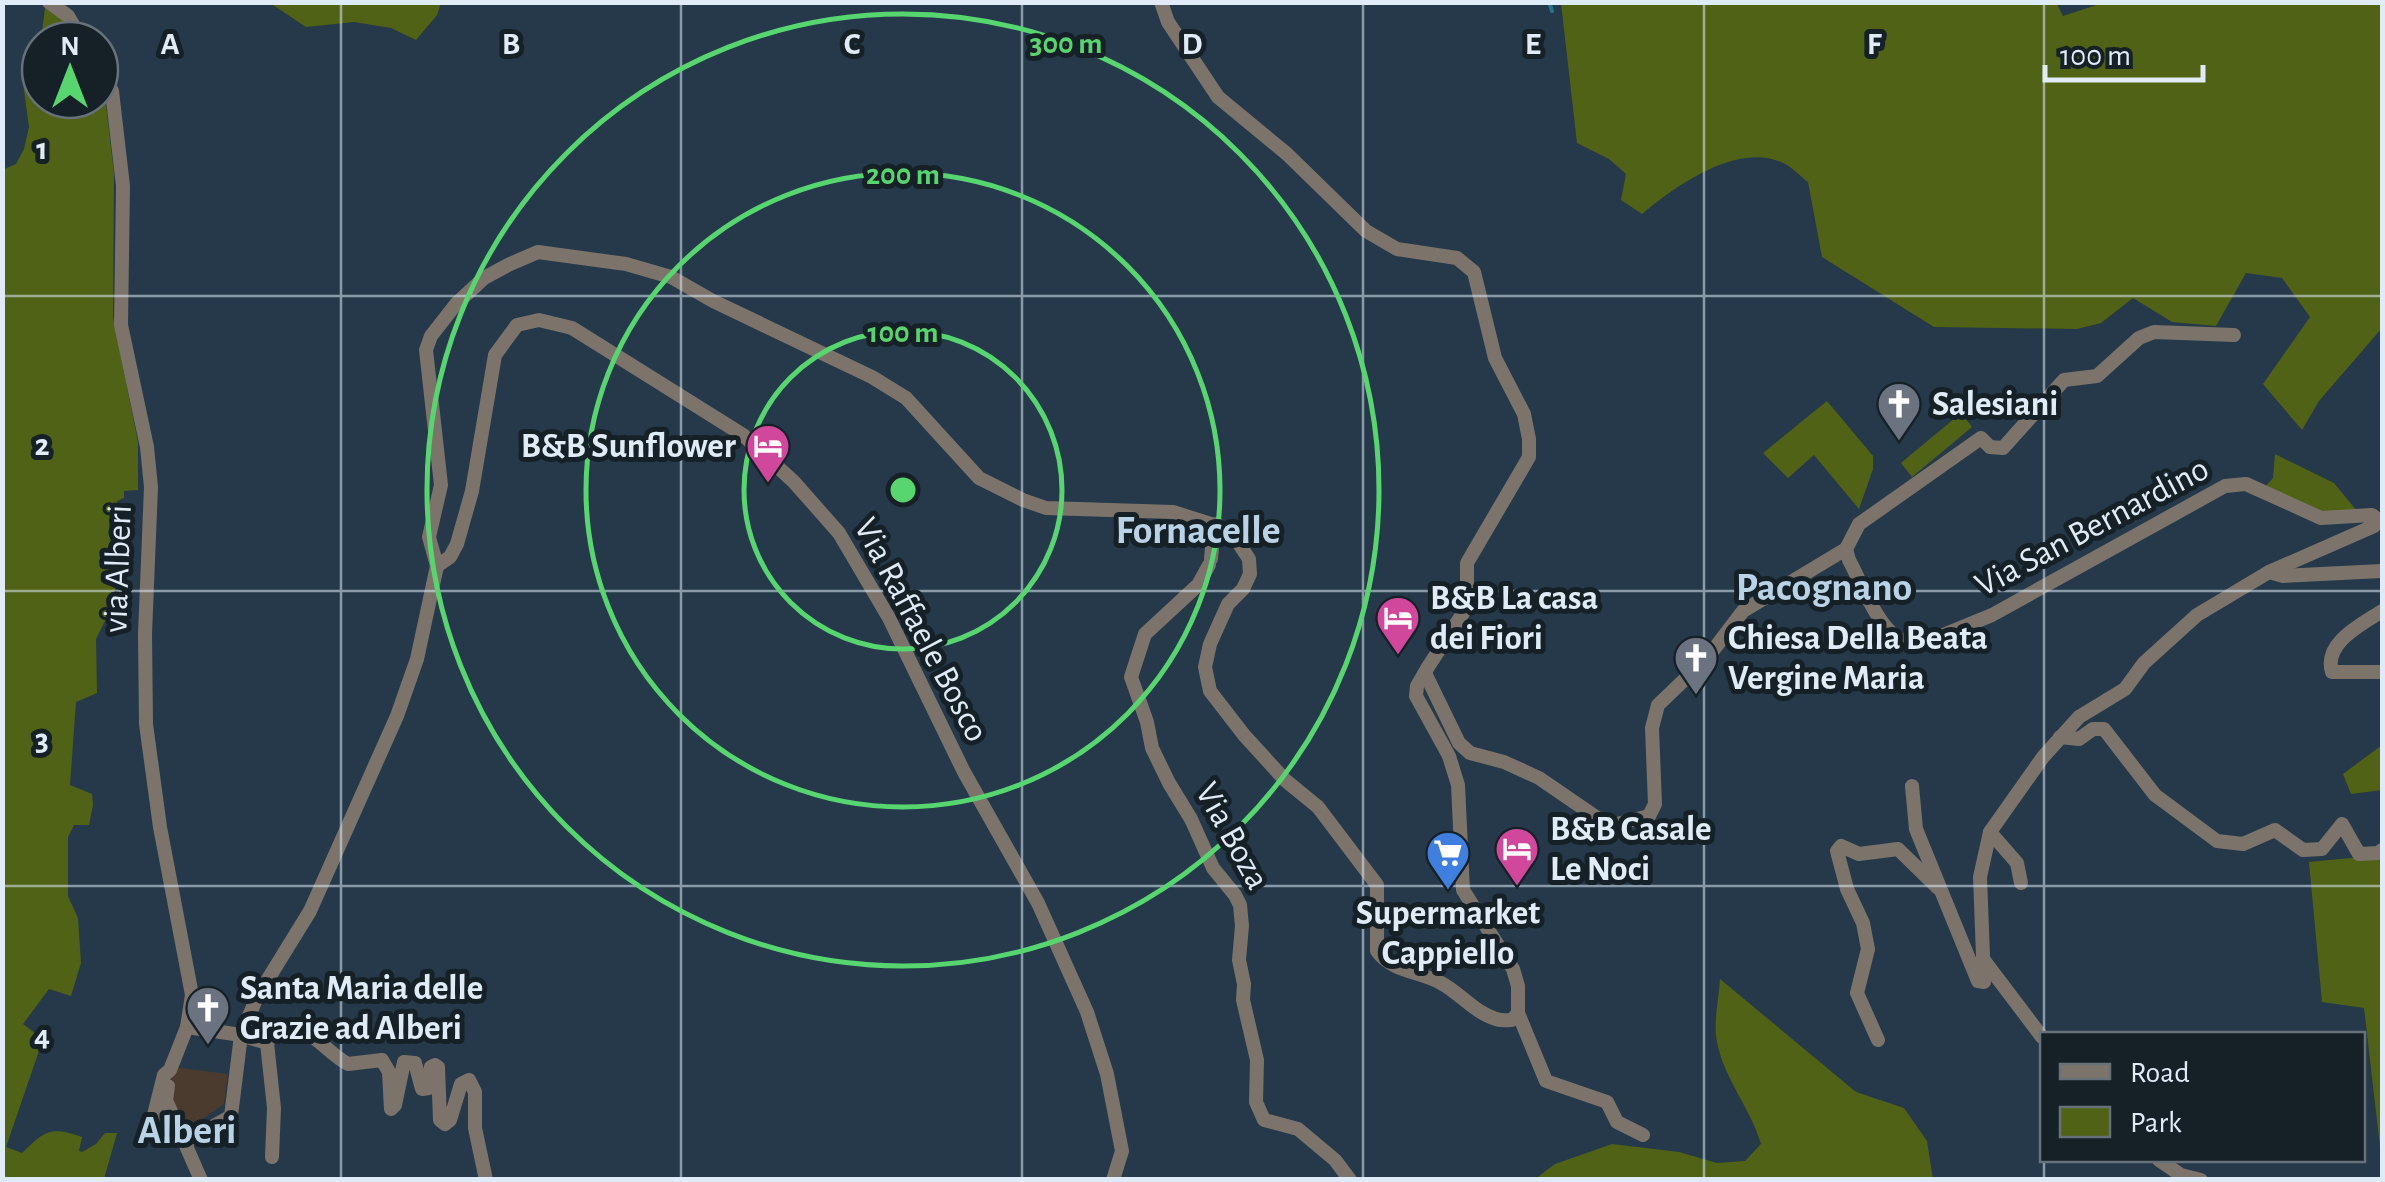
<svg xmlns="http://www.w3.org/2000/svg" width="2385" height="1182" font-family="'Alegreya Sans',sans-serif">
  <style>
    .education { fill: #4a3b2e }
    .green { fill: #506215 }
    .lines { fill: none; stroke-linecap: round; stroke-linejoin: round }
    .stream { stroke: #1e7688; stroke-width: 4 }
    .minor { stroke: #7c746a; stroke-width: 14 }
    .grid { fill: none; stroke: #dfebf6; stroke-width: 2.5; stroke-opacity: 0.55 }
    .ring { fill: none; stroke: #57d670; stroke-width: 5 }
    .labels { text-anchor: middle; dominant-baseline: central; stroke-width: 10; stroke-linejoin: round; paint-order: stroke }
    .poi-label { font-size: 35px; font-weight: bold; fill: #dfebf6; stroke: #162027; text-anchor: start }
    .street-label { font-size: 35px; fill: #dfebf6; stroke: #162027 }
    .quarter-label { font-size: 40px; font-weight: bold; fill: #b9d2e6; stroke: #162027 }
    .grid-label { font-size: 32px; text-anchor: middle; font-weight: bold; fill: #dfebf6; stroke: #162027; stroke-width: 10; stroke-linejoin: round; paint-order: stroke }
    .centre { fill: #57d670; stroke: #162027; stroke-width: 5 }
    .ring-label { font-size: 30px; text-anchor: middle; font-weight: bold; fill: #57d670; stroke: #162027; stroke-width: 10; stroke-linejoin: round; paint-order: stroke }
  </style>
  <rect width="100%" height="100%" fill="#25394a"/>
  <!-- education -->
  <polygon class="education" points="173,1067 228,1074 224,1104 190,1128 169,1097"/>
  <!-- green -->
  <g class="green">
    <path d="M2056 2 2063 16 2106 2 2382 3V328L2319 401 2302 430 2263 384 2310 317 2282 278 2246 273 2216 326 2172 322 2133 298 2101 323 2077 329 1934 327 1822 257 1808 182C1800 176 1792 167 1783 163 1738 141 1675 186 1642 214L1621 200 1626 174 1609 159 1577 143 1561 3Z"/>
    <polygon points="270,3 269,3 441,3 437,15 416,40 391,28 354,22 306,27"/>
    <polygon points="45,8 61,16 77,40 41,40"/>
    <path d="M40 47V100H100V79L104 87 114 174 113 317 138 442V490L124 491V498L117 501 118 521 109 524 116 599 96 639 97 693 76 702 70 785 92 794 93 805 89 825H74L68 837V896L78 918 81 963 71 996 49 989 23 1024 39 1036 41 1045 6 1147 22 1153C45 1130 51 1126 82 1137L79 1151 82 1152 96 1144 105 1133H117L104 1179H3L2 170 16 164 24 149 29 127 22 76Z"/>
    <polygon points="1827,401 1873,456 1873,469 1859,509 1814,455 1788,478 1763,453"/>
    <polygon points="1961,413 1972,427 1912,477 1901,463"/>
    <polygon points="2275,454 2334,483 2357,511 2321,514 2264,488 2273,478"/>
    <polygon points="2382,745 2382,790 2351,794 2343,774"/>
    <polygon points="2382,855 2382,1164 2364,1008 2322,1002 2309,862"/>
    <path d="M1720 979 1856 1092 1904 1108 1927 1141 1933 1179H1535L1555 1164 1612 1144 1679 1152 1717 1163 1745 1161 1761 1144C1751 1109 1724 1079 1717 1042 1713 1023 1719 998 1720 979Z"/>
  </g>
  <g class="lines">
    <!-- stream -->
    <polyline class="stream" points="1549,2 1552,11"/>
    <!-- minor -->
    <g class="minor">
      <polyline points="49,2 68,16 82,40"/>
      <polyline points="100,69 112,91 123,186 121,325 147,447 151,487 145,634 146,724 160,827 192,995 187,1027 170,1070 164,1075 153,1119"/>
      <path d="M1846 549 1849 560C1864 587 1882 645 1919 645L1992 615 2225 486 2246 484 2321 518 2372 515 2377 519 2374 526 2269 572 2197 615 2144 663 2125 689 2079 717 2043 757 1990 832 1980 877 1984 982 1978 981 1916 829 1912 786"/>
      <polyline points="1211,559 1214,526 1217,524"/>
      <polyline points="1209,565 1198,585 1145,634 1131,677 1147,722 1152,748 1169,783 1191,819 1213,868 1235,895 1240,905 1242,926 1239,960 1244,984 1243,1000 1257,1060 1256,1102 1264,1120 1298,1129 1335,1160 1350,1180"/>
      <polyline points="2269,572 2283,576 2382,571"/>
      <path d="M2382 611C2362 624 2323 643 2332 672H2382"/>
      <polyline points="1425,673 1459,743 1470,753 1504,762 1539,778 1609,826 1649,816 1655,804 1652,728 1658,705 1708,657 1743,611 1846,549 1859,524 1981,438 1990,447 2003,448 2064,380 2097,376 2139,338 2154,332 2234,335"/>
      <polyline points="2060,737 2079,739 2093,729 2104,729 2155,795 2217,841 2243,844 2275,830 2303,850 2322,849 2342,824 2359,854 2378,853 2382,850"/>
      <polyline points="1990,832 2017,863 2021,883"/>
      <polyline points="1983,959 2042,1037"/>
      <polyline points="1518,1013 1546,1081 1607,1102 1617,1122 1643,1135"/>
      <polyline points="187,1027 241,1035 267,1043 274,1108 272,1157"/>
      <polyline points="1878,1040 1857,993 1868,949 1863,923 1847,889 1837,851 1841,846 1859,854 1898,849 1938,888"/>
      <path d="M267 1043 277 1029C304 1017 326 1053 348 1064L382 1060 389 1072 391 1109 395 1105 404 1062 415 1063 422 1089 429 1088 431 1067 435 1065 438 1067 440 1120 445 1124 450 1120 461 1084 469 1080 475 1092V1128L486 1180"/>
      <polyline points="168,1086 166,1100 201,1180"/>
      <polyline points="186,1142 231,1116 241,1035 257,997 310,911 397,716 417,659 437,566"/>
      <polyline points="2159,1160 2181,1175 2201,1180"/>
      <path d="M1113 1180 1122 1151 1107 1074 1087 1012 1038 903 964 772 889 618 839 533 794 482 743 435 572 328 539 320 517 325 495 355 472 491 457 544 450 557 437 566 429 537 441 485 426 350 431 336 456 304 484 278 510 264 538 252 626 264 671 277 713 301 872 377 906 398 979 478 1023 500 1046 508 1173 512 1230 530 1249 559 1250 574 1243 589 1228 604 1210 644 1205 667 1210 691 1244 735 1285 780 1318 807 1377 885V951C1392 972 1419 971 1441 983 1460 993 1475 1013 1496 1019 1502 1021 1506 1020 1512 1020L1518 1013V986L1513 969 1463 890 1458 785 1449 756 1416 696 1417 686 1428 667 1467 607V563L1529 457V439L1524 414 1495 358 1474 272 1457 258 1397 249 1366 231 1287 154 1218 97 1168 22 1161 2"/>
    </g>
  </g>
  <!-- grid -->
  <path class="grid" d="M341 2V1180M681 2V1180M1022 2V1180M1363 2V1180M1704 2V1180M2044 2V1034M2 296H2382M2 591H2382M2 886H2382M2044 1160V1180"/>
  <!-- distance rings -->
  <g class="ring">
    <circle cx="903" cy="490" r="159"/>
    <circle cx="903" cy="490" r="317"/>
    <circle cx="903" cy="490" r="476"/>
  </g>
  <!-- icons -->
  <defs>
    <symbol id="church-pin" viewBox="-11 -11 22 30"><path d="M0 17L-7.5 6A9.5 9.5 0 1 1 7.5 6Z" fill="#6b7280" stroke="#162027"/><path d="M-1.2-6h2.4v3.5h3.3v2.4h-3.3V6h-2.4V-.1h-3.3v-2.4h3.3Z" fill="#fff"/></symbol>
    <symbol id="hotel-pin" viewBox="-11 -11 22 30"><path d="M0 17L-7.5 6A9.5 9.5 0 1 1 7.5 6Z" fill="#d1479c" stroke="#162027"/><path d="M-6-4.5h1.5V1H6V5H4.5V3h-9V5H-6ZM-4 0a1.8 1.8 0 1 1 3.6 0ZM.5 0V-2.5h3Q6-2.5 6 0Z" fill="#fff"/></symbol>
    <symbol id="supermarket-pin" viewBox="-11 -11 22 30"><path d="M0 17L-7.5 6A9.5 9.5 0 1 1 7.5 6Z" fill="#3f7fe0" stroke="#162027"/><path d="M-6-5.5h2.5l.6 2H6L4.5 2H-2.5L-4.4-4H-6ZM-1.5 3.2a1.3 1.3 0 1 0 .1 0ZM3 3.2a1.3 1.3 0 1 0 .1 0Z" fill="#fff"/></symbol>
  </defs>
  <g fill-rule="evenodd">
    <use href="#church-pin" x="1874" y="379" width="50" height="68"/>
    <use href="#hotel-pin" x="743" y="421" width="50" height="68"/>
    <use href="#hotel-pin" x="1373" y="593" width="50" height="68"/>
    <use href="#church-pin" x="1671" y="633" width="50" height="68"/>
    <use href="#hotel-pin" x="1492" y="824" width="50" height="68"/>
    <use href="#supermarket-pin" x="1423" y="828" width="50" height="68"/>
    <use href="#church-pin" x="183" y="983" width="50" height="68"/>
  </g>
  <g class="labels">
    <!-- poi labels -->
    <g class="poi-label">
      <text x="1932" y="404">Salesiani</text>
      <text x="736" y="446" text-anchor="end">B&amp;B Sunflower</text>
      <text x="1430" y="598">B&amp;B La casa<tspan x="1430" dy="40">dei Fiori</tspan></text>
      <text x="1728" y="638">Chiesa Della Beata<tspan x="1728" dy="40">Vergine Maria</tspan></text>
      <text x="1550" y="829">B&amp;B Casale<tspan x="1550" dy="40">Le Noci</tspan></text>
      <text x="1448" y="913" text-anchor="middle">Supermarket<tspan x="1448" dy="40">Cappiello</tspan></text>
      <text x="240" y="988">Santa Maria delle<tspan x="240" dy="40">Grazie ad Alberi</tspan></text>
    </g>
    <!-- street labels -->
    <g class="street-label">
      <text transform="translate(2092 527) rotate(-28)">Via San Bernardino</text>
      <text transform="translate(118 569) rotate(-88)">via Alberi</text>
      <text transform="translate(921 630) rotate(62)">Via Raffaele Bosco</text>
      <text transform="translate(1232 836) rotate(61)">Via Boza</text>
    </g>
    <!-- quarter labels -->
    <g class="quarter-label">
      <text x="1198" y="531">Fornacelle</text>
      <text x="1824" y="588">Pacognano</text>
      <text x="187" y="1131">Alberi</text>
    </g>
  </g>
  <g class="grid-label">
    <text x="170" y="54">A</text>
    <text x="511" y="54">B</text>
    <text x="852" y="54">C</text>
    <text x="1192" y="54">D</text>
    <text x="1533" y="54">E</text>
    <text x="1874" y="54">F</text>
    <text x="42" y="159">1</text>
    <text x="42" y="455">2</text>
    <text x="42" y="750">3</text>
    <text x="42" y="1046">4</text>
  </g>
  <circle cx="903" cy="490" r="15" class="centre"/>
  <g class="ring-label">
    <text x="1066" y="53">300 m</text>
    <text x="903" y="184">200 m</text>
    <text x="903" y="342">100 m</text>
  </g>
  <!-- border -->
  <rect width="2385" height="1182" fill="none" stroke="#dfebf6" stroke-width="10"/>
  <!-- legend -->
  <rect x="2040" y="1032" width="325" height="130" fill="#162027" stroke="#66717a" stroke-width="2.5"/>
  <rect x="2060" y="1064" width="50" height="15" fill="#7c746a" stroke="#66717a" stroke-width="2.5"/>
  <text x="2130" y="1082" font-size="30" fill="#dfebf6">Road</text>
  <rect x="2060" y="1107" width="50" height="30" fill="#506215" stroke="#66717a" stroke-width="2.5"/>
  <text x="2130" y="1132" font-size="30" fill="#dfebf6">Park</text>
  <!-- north arrow -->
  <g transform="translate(70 70)"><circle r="48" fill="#162027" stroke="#66717a" stroke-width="2.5"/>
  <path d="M0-8L18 38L0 25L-18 38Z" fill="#57d670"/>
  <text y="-15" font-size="28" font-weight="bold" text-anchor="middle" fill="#dfebf6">N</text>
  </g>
  <!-- scale -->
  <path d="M2045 65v15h158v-15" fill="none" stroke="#dfebf6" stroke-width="5"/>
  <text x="2060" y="65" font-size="30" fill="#dfebf6" stroke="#162027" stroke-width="8" paint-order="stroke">100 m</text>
</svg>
